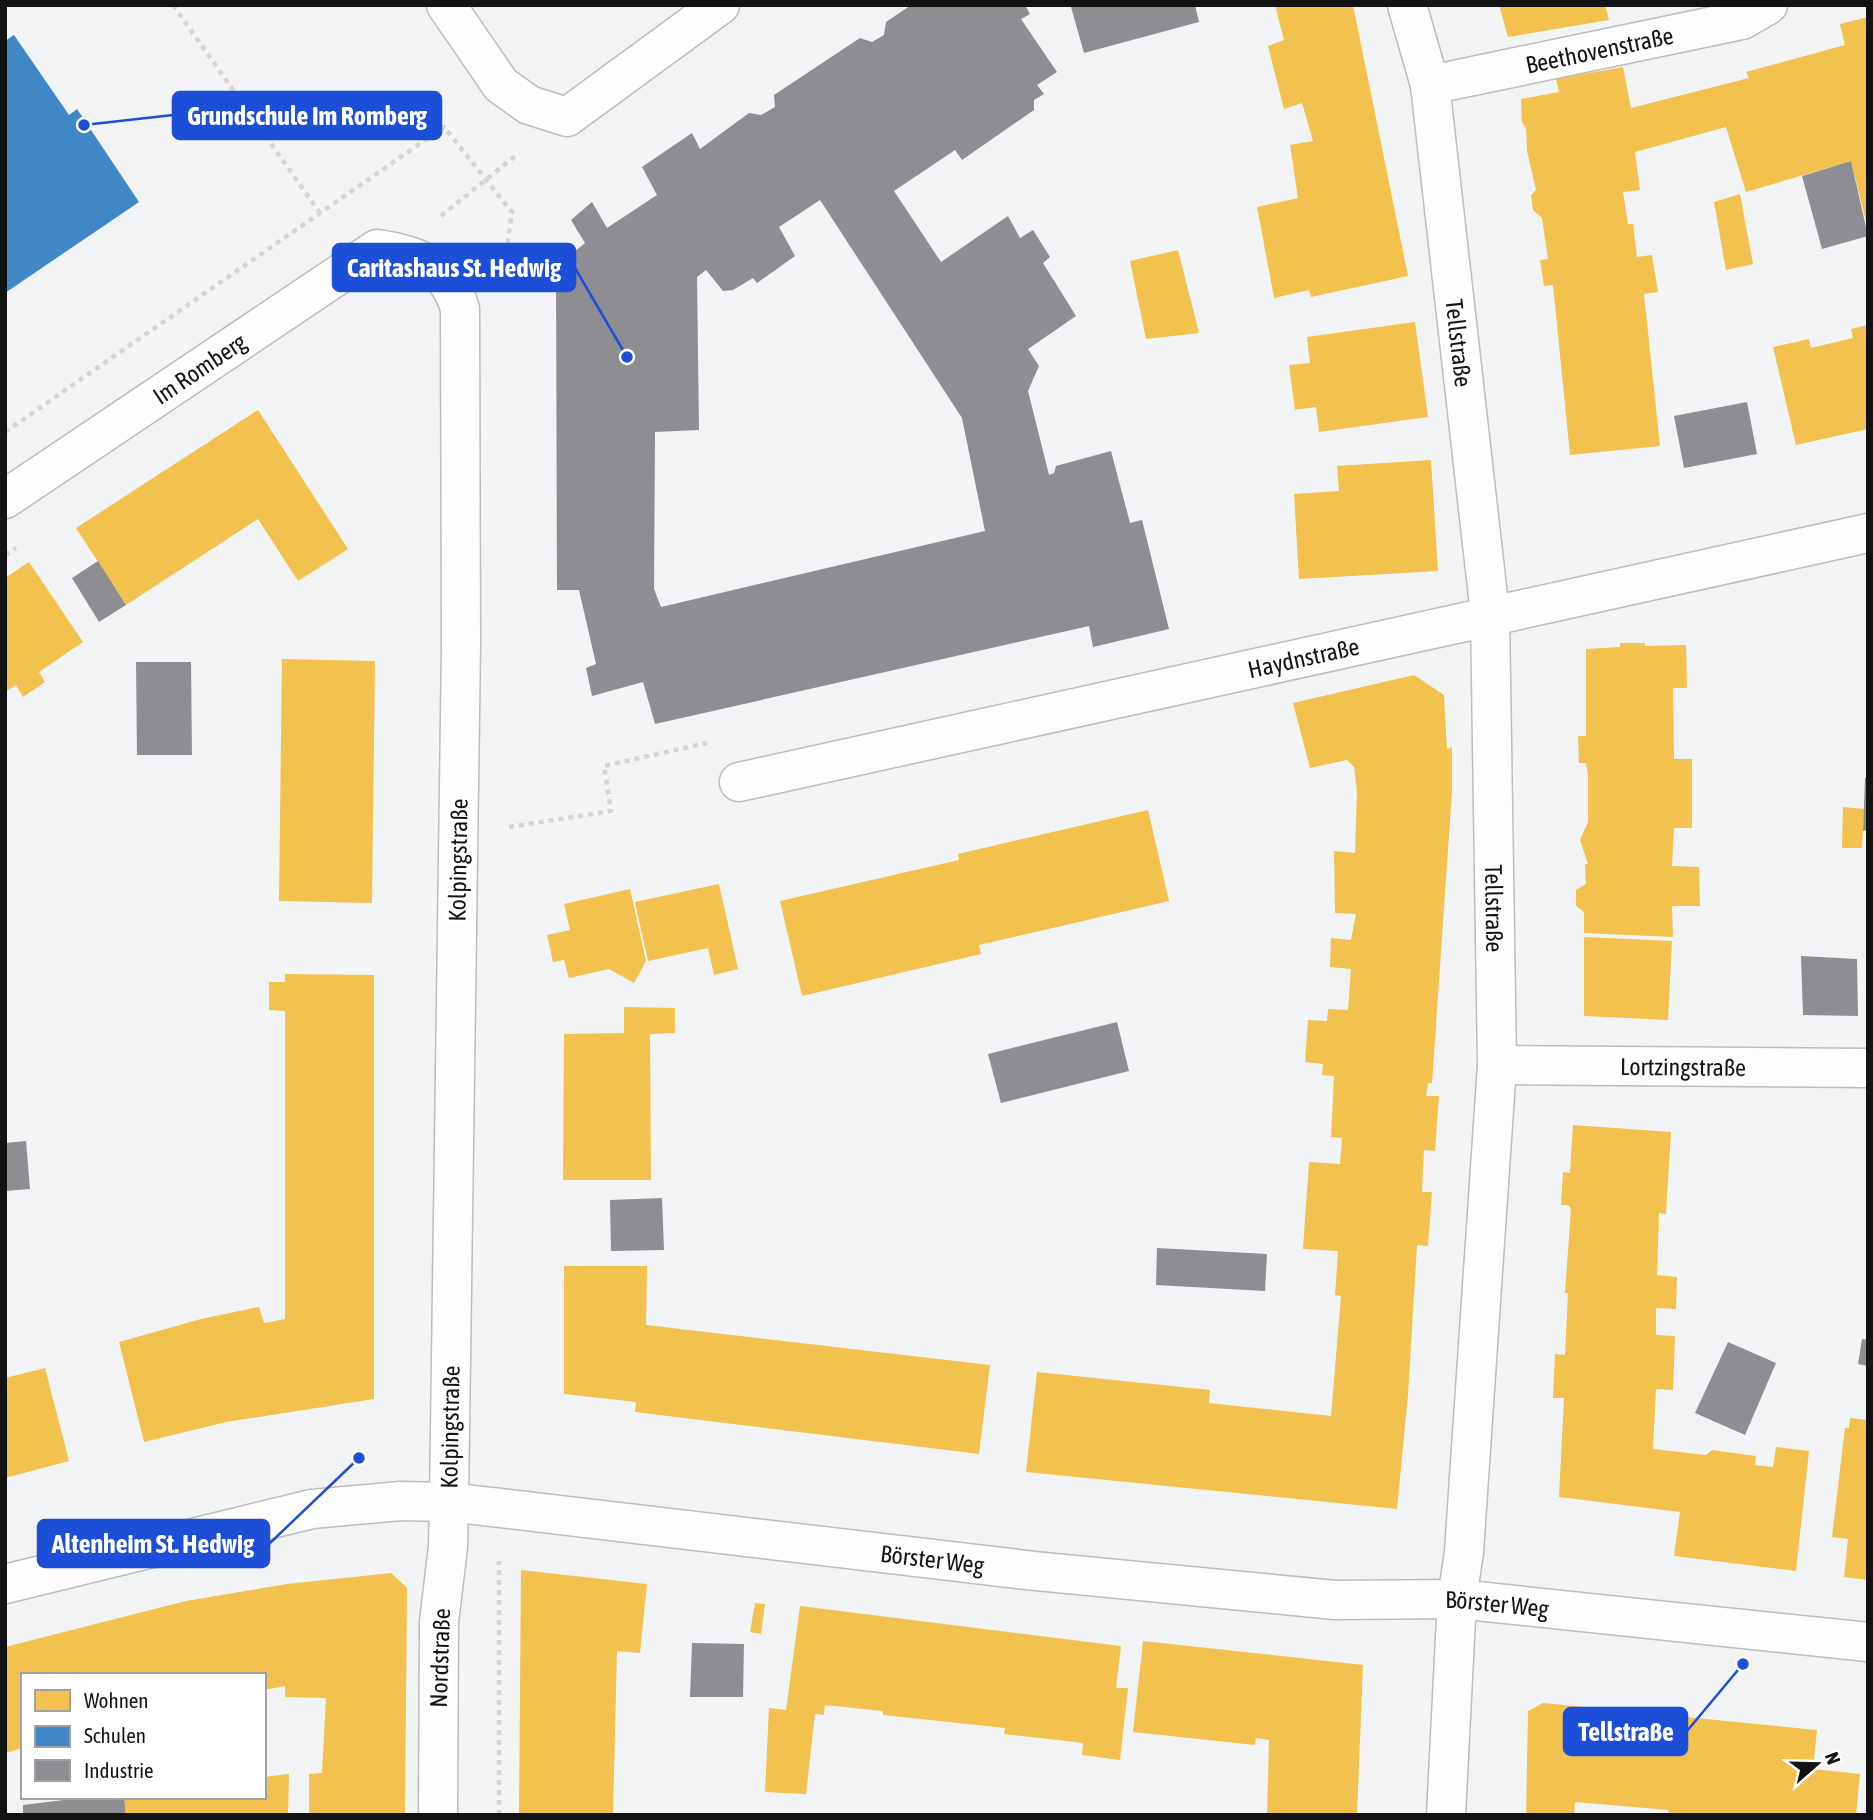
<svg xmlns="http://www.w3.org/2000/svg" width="1873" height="1820" font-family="'Asap Condensed',sans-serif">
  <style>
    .homes { fill: #f2c14e }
    .schools { fill: #3f88c5 }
    .industry { fill: #8d8d92; fill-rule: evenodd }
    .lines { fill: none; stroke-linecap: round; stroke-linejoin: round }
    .street-casing { stroke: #bcbcbd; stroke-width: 41 }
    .path { stroke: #d4d4d6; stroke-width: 4.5; stroke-dasharray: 5 5; stroke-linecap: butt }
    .street { stroke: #fdfdfe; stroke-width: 38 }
    .labels { text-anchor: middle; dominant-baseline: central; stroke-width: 7; stroke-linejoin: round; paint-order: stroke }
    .street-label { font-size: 24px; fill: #131314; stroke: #fff }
    .leader { fill: none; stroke: #1d4ed8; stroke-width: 2.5 }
    .callout-dot { fill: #1d4ed8; stroke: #fff; stroke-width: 2.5 }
    .callout { fill: #1d4ed8; stroke: #1d4ed8; stroke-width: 2.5 }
    .callout-label { font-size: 26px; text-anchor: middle; font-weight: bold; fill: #fff }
  </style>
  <rect width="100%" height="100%" fill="#f2f3f5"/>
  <!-- homes -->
  <g class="homes">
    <polygon points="1275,5 1353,5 1408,276 1311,297 1309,290 1274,298 1257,207 1298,198 1290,145 1313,141 1302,103 1284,109 1268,46 1284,40"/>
    <polygon points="1499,5 1605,5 1609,20 1508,37"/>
    <polygon points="1868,17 1868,229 1851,161 1746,192 1726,127 1635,152 1640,190 1623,192 1628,224 1633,224 1637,257 1652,255 1658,292 1644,294 1660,446 1570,455 1553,285 1544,286 1540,260 1548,259 1542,218 1533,210 1531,195 1536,190 1527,151 1526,129 1522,122 1521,99 1559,92 1556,79 1623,67 1631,108 1749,78 1746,72 1845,45 1840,24"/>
    <polygon points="1740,194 1753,264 1726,270 1714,202"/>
    <polygon points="1178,250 1199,333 1146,339 1130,261"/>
    <polygon points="1415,322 1428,417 1319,432 1316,407 1295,410 1289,365 1310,363 1307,337"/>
    <polygon points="1868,325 1868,429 1796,445 1773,347 1809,339 1811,348 1853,338 1851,329"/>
    <polygon points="258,410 348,549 298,581 258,519 126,605 76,528"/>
    <polygon points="1431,460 1438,571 1299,579 1294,494 1339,491 1337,466"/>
    <polygon points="29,562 83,642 39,672 45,682 23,697 16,685 5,692 5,578"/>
    <polygon points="1620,643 1645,643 1645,646 1686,645 1687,688 1673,688 1674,759 1692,759 1692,828 1674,828 1672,866 1699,867 1700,906 1672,906 1673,937 1584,933 1584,912 1576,906 1576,890 1586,884 1585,864 1588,864 1580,840 1588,822 1588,775 1586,763 1579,763 1578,736 1586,736 1586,649 1620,647"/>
    <polygon points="282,659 375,661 372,903 279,901"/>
    <polygon points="1414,675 1444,695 1447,749 1452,747 1452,791 1432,1083 1428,1083 1426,1096 1439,1096 1435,1151 1424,1150 1422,1192 1432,1192 1428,1246 1417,1245 1408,1395 1397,1509 1026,1472 1037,1372 1210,1390 1209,1403 1331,1416 1341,1296 1335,1295 1338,1251 1303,1249 1309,1162 1340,1164 1342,1138 1331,1137 1334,1076 1322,1075 1323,1064 1305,1062 1308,1020 1327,1021 1328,1009 1348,1010 1351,969 1330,967 1331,938 1351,940 1356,914 1335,913 1334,851 1355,853 1357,791 1354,767 1347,760 1310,768 1293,703"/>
    <polygon points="1843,807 1864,809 1862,848 1842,848"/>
    <polygon points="1148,810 1169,901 979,945 981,954 802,996 780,901 959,860 958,854"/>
    <polygon points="719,884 738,969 714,975 708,948 648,961 635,902"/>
    <polygon points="630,889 646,961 634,983 609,969 569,978 564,960 553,962 547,935 570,930 564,904"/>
    <polygon points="1584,937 1672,941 1668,1020 1584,1016"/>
    <polygon points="285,974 374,975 374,1399 226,1422 144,1442 119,1342 201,1319 259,1307 264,1323 285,1319 285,1011 269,1010 269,982 285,982"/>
    <polygon points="624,1007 675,1008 675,1033 650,1034 651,1180 563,1180 564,1034 624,1033"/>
    <polygon points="1573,1125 1671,1132 1666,1214 1659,1213 1657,1275 1677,1277 1676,1309 1656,1308 1656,1335 1675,1336 1673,1390 1656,1389 1653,1449 1706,1455 1712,1450 1756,1456 1755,1465 1773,1467 1776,1447 1809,1451 1796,1571 1674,1556 1680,1512 1559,1497 1564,1398 1553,1398 1555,1354 1565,1355 1568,1293 1565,1293 1571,1209 1568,1205 1561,1205 1563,1172 1570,1173"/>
    <polygon points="564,1266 647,1266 646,1325 990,1365 979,1454 635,1412 636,1402 564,1394"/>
    <polygon points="45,1368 69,1461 5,1478 5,1378"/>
    <polygon points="1850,1418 1868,1420 1868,1580 1844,1577 1848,1539 1832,1537 1845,1428 1849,1428"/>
    <polygon points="521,1570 647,1584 640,1653 617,1651 613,1815 519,1815"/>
    <polygon points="391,1573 407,1588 405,1815 309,1815 309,1774 322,1773 326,1698 285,1697 285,1686 264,1690 264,1675 23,1675 23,1748 5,1753 5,1647 186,1601 287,1584"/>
    <polygon points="755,1603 765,1604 761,1634 750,1632"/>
    <polygon points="800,1606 1121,1646 1116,1688 1128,1688 1120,1760 1082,1755 1083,1743 1004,1734 1005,1728 883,1715 883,1711 825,1705 824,1715 815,1714 806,1794 765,1792 769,1708 786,1710"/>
    <polygon points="1143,1641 1363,1665 1357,1815 1267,1815 1269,1740 1256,1738 1255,1745 1133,1732"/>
    <polygon points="1543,1703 1817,1730 1813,1769 1860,1774 1856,1815 1668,1815 1669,1810 1575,1802 1574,1815 1526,1815 1528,1711"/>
    <polygon points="289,1774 288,1815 126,1815 124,1797 264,1797 264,1777"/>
  </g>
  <!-- schools -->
  <polygon class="schools" points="14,35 69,115 77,109 139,202 5,293 5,41"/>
  <!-- industry -->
  <g class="industry">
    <path d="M911 5H1025L1030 14 1021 19 1057 72 1037 85 1044 94 1034 100V110L962 160 955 150 894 191 941 262 1008 216 1020 238 1033 230 1050 257 1043 263 1076 316 1028 349 1039 366 1028 391 1049 475 1054 473 1056 466 1111 451 1130 523 1142 520 1169 629 1093 647 1089 626 655 724 643 682 592 696 586 668 596 664 579 590H557L556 267 585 243 571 220 592 202 607 228 657 195 642 167 692 133 700 149 749 113 761 115 775 107 774 95 860 38 872 42 884 35 886 22ZM820 200 962 418 985 531 661 607 654 589 655 432 699 430 697 277 706 270 723 291 733 290 753 278 757 283 795 256 779 227Z"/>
    <polygon points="1078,5 1195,5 1199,22 1084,53 1071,7"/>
    <polygon points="1851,161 1868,236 1822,249 1802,176"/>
    <polygon points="1747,402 1757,454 1684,468 1674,416"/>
    <polygon points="98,561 126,605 99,622 72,578"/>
    <polygon points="136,662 191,662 192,755 137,755"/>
    <polygon points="1868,777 1868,830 1863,831 1865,778"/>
    <polygon points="1801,956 1857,959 1858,1016 1803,1015"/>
    <polygon points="1117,1022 1129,1071 1001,1103 988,1054"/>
    <polygon points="26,1141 30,1189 5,1191 5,1143"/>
    <polygon points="662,1198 664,1250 611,1251 610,1200"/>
    <polygon points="1157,1248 1267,1254 1265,1291 1156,1285"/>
    <polygon points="1862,1339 1868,1340 1868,1366 1858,1364"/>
    <polygon points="1728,1342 1776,1363 1745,1435 1695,1413"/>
    <polygon points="692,1643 744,1644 743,1697 690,1697"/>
    <polygon points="88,1797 124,1797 126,1815 23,1815 23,1805"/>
  </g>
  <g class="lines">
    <defs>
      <g id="street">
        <polyline points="446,5 501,85 529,105 567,117 720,5"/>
        <path id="s1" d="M1407 5 1430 85 1490 614 1497 1065 1464 1552 1457 1599 1446 1815"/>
        <path id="s2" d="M1430 85 1742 20 1768 5"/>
        <path id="s3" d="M5 499 377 249C418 255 448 266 460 309L461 644 449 1502 448 1547 439 1622 438 1815"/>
        <path id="s4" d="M739 782 1868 533"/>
        <path id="s5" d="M1497 1065 1868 1068"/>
        <path id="s6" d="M5 1584 312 1509 401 1501 449 1502 1035 1571 1335 1600 1457 1599 1868 1642"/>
      </g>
    </defs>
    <!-- street casing -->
    <use href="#street" class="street-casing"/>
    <!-- path -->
    <g class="path">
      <polyline points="173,5 320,213"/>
      <polyline points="441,216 519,153"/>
      <polyline points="5,432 444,127 512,212 503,276"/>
      <polyline points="5,555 16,548"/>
      <polyline points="509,827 611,811 604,766 707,743"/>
      <polyline points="499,1815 499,1561"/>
    </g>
    <!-- street -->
    <use href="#street" class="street"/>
  </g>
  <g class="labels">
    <!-- street labels -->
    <g class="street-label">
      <text stroke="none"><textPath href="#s2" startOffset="173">Beethovenstraße</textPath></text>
      <text stroke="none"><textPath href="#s1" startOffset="343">Tellstraße</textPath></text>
      <text stroke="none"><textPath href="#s3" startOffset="234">Im Romberg</textPath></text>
      <text stroke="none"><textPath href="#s4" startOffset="578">Haydnstraße</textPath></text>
      <text transform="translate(458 860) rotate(-89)">Kolpingstraße</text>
      <text stroke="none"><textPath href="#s1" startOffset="910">Tellstraße</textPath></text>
      <text stroke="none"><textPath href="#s5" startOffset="186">Lortzingstraße</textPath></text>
      <text transform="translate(450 1427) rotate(-89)">Kolpingstraße</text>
      <text stroke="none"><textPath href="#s6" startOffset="940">Börster Weg</textPath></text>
      <text stroke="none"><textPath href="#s6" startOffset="1507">Börster Weg</textPath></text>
      <text transform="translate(440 1658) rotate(-88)">Nordstraße</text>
    </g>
  </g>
  <!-- callouts -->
  <path class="leader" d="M84 125L173 115M627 357L575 268M359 1458L269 1544M1743 1664L1687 1731"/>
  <g class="callout-dot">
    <circle cx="84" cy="125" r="7"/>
    <circle cx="627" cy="357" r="7"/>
    <circle cx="359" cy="1458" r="7"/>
    <circle cx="1743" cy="1664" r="7"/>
  </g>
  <g class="callout">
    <rect x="173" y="92" width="268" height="47" rx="7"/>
    <rect x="333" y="244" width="242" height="47" rx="7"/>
    <rect x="38" y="1520" width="231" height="47" rx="7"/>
    <rect x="1564" y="1708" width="123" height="47" rx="7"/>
  </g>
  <g class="callout-label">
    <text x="307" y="125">Grundschule Im Romberg</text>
    <text x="454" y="277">Caritashaus St. Hedwig</text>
    <text x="153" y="1553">Altenheim St. Hedwig</text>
    <text x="1626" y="1741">Tellstraße</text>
  </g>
  <!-- border -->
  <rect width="1873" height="1820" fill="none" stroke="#131314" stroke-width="14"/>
  <!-- legend -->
  <rect x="21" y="1673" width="245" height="126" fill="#ffffff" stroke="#a1a1a1" stroke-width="2"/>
  <rect x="35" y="1690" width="35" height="21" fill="#f2c14e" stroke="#a1a1a1" stroke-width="2"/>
  <text x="84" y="1708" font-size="21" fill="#131314">Wohnen</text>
  <rect x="35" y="1726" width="35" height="21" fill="#3f88c5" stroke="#a1a1a1" stroke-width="2"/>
  <text x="84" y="1743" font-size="21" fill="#131314">Schulen</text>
  <rect x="35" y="1760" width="35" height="21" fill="#8d8d92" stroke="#a1a1a1" stroke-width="2"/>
  <text x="84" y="1778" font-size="21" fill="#131314">Industrie</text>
  <!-- north arrow -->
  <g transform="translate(1817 1764) rotate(70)" stroke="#ffffff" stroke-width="5" paint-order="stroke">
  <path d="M0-5L12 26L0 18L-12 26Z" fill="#131314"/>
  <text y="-10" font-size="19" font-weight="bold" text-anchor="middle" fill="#131314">N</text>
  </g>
</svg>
